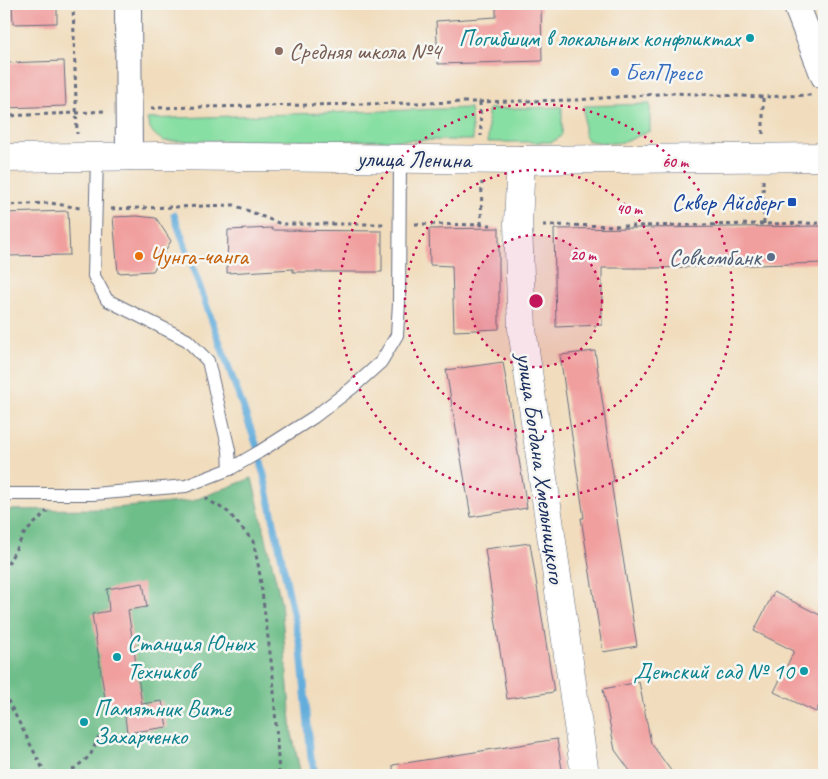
<svg xmlns="http://www.w3.org/2000/svg" width="828" height="779" font-family="Caveat,sans-serif">
  <style>
    .green { fill: #88dfa3; stroke: #528780 }
    .forest { fill: #6ebe89; stroke: #447674 }
    .lines { fill: none; stroke-linecap: round; stroke-linejoin: round }
    .stream { stroke: #64addc; stroke-width: 7 }
    .building { fill: #f09f9e }
    .lane-casing { stroke: #666c7f; stroke-width: 14 }
    .street-casing { stroke: #666c7f; stroke-width: 28 }
    .secondary-casing { stroke: #666c7f; stroke-width: 29 }
    .path { stroke: #666c7f; stroke-width: 3; stroke-dasharray: 4 4; stroke-linecap: butt }
    .lane { stroke: #fff; stroke-width: 12 }
    .street { stroke: #fff; stroke-width: 26 }
    .secondary { stroke: #fff; stroke-width: 28 }
    .ring { fill: none; stroke: #c2185b; stroke-width: 2.5; stroke-dasharray: 2.5 5 }
    .culture-dot { fill: #0f9aa8; stroke: #f6f6f2; stroke-width: 2 }
    .education-dot { fill: #8d6e63; stroke: #f6f6f2; stroke-width: 2 }
    .shop-dot { fill: #3f7fe0; stroke: #f6f6f2; stroke-width: 2 }
    .transit-dot { fill: #1a4fb4; stroke: #f6f6f2; stroke-width: 2 }
    .food-dot { fill: #e8710a; stroke: #f6f6f2; stroke-width: 2 }
    .service-dot { fill: #5c6f8a; stroke: #f6f6f2; stroke-width: 2 }
    .labels { text-anchor: middle; dominant-baseline: central; stroke-width: 5; stroke-linejoin: round; paint-order: stroke }
    .culture-label { font-size: 24px; fill: #0d838f; stroke: #f6f6f2; text-anchor: end }
    .education-label { font-size: 24px; fill: #785e54; stroke: #f6f6f2; text-anchor: start }
    .shop-label { font-size: 24px; fill: #366cbe; stroke: #f6f6f2; text-anchor: start }
    .street-label { font-size: 24px; fill: #1b2f5e; stroke: #f6f6f2 }
    .transit-label { font-size: 24px; fill: #164399; stroke: #f6f6f2; text-anchor: end }
    .food-label { font-size: 24px; fill: #c56008; stroke: #f6f6f2; text-anchor: start }
    .service-label { font-size: 24px; fill: #4e5e75; stroke: #f6f6f2; text-anchor: end }
    .centre { fill: #c2185b; stroke: #f6f6f2; stroke-width: 2.5 }
    .ring-label { font-size: 15px; text-anchor: middle; font-weight: bold; fill: #c2185b; stroke: #f6f6f2; stroke-width: 5; stroke-linejoin: round; paint-order: stroke }
  </style>
  <rect width="100%" height="100%" fill="#f6f6f2"/>
  <filter id="ink" filterUnits="userSpaceOnUse"><feTurbulence type="fractalNoise" baseFrequency=".02" numOctaves="2"/><feDisplacementMap in="SourceGraphic" scale="10" xChannelSelector="R" yChannelSelector="G"/><feConvolveMatrix kernelMatrix="1 2 1 2 8 2 1 2 1" color-interpolation-filters="sRGB"/></filter>
  <filter id="wash" filterUnits="userSpaceOnUse"><feTurbulence type="fractalNoise" baseFrequency=".0096" numOctaves="4" result="noise"/><feDisplacementMap in="SourceGraphic" scale="20" xChannelSelector="R" yChannelSelector="G"/><feGaussianBlur stdDeviation="1.12" result="paint"/><feColorMatrix in="noise" values="0 0 0 0 0 0 0 0 0 0 0 0 0 0 0 0 0 1.4 0 .05"/><feComposite in="paint" operator="in"/></filter>
  <g filter="url(#wash)">
    <rect width="100%" height="100%" fill="#f1ddbd"/>
    <!-- green -->
    <g class="green">
      <path d="M650 104V131C641 134 632 140 623 142 612 144 598 143 587 140L584 133V106Z"/>
      <polygon points="562,107 562,134 559,138 552,142 488,142 488,109"/>
      <path d="M470 108 473 140 164 141C153 135 150 130 147 119Z"/>
    </g>
    <!-- forest -->
    <polygon class="forest" points="252,478 281,602 292,734 301,775 4,775 4,510 105,509 192,501"/>
    <g class="lines">
      <!-- stream -->
      <polyline class="stream" points="174,215 259,452 301,650 311,758 316,775"/>
    </g>
    <g id="blocks">
      <!-- building -->
      <g class="building">
        <polygon points="12,4 57,4 57,23 13,24"/>
        <polygon points="496,4 541,4 542,61 438,64 436,21 496,17"/>
        <polygon points="64,61 66,106 4,108 4,63"/>
        <polygon points="68,211 70,255 4,256 4,213"/>
        <polygon points="137,216 156,218 171,241 153,271 118,273 113,217"/>
        <polygon points="824,226 824,263 655,268 602,268 602,325 556,327 554,229"/>
        <polygon points="272,228 272,230 382,231 382,272 293,272 293,269 227,273 228,230"/>
        <polygon points="499,228 499,329 454,331 452,266 430,265 429,229"/>
        <polygon points="595,351 614,481 611,482 637,646 603,652 581,518 584,518 560,355"/>
        <polygon points="503,362 527,508 471,517 446,370"/>
        <polygon points="530,543 554,692 507,699 485,549"/>
        <polygon points="143,583 147,607 128,610 142,704 162,701 167,727 127,733 124,708 107,711 92,614 109,611 107,589"/>
        <polygon points="774,592 824,617 824,695 816,712 774,692 794,651 754,631"/>
        <polygon points="639,682 651,743 674,775 633,775 615,750 603,689"/>
        <polygon points="557,739 563,775 393,775 393,765"/>
      </g>
    </g>
  </g>
  <g filter="url(#ink)">
    <use href="#blocks" fill-opacity="0" stroke="#666c7f" stroke-width="1"/>
    <g class="lines">
      <defs>
        <g id="lane">
          <polyline points="230,469 259,452 314,417 352,388 381,362 397,335 399,303 400,159"/>
          <polyline points="4,494 93,494 186,486 230,469 229,450 208,361 187,340 107,300 94,276 97,158"/>
        </g>
        <g id="street">
          <polyline points="128,4 129,157"/>
          <polyline points="796,4 824,76"/>
        </g>
        <g id="secondary">
          <polyline points="4,158 158,156 521,160 824,157"/>
          <polyline points="521,160 518,224 522,329 585,775"/>
        </g>
      </defs>
      <!-- lane casing -->
      <use href="#lane" class="lane-casing"/>
      <!-- street casing -->
      <use href="#street" class="street-casing"/>
      <!-- secondary casing -->
      <use href="#secondary" class="secondary-casing"/>
      <!-- path -->
      <g class="path">
        <polyline points="73,4 77,134"/>
        <polyline points="480,102 481,136"/>
        <polyline points="151,108 575,100 673,93 763,97 811,95"/>
        <polyline points="4,116 77,113 104,111"/>
        <polyline points="763,134 763,97"/>
        <polyline points="763,180 764,224"/>
        <polyline points="4,205 50,203 80,208"/>
        <polyline points="111,209 234,205 281,224 384,224"/>
        <polyline points="415,224 494,225"/>
        <polyline points="481,225 482,182"/>
        <polyline points="543,225 634,226 824,223"/>
        <polyline points="205,498 228,512 253,541 259,569 273,676 279,775"/>
        <polyline points="4,571 24,534 47,511"/>
        <polyline points="4,693 46,775"/>
        <polyline points="66,775 90,756 100,734"/>
      </g>
      <!-- lane -->
      <use href="#lane" class="lane"/>
      <!-- street -->
      <use href="#street" class="street"/>
      <!-- secondary -->
      <use href="#secondary" class="secondary"/>
    </g>
  </g>
  <!-- distance rings -->
  <circle cx="536" cy="301" r="66" fill="#c2185b" fill-opacity=".12"/>
  <g class="ring">
    <circle cx="536" cy="301" r="66"/>
    <circle cx="536" cy="301" r="131"/>
    <circle cx="536" cy="301" r="197"/>
  </g>
  <!-- markers -->
  <g class="culture-dot">
    <circle cx="750" cy="38" r="5"/>
    <circle cx="117" cy="657" r="5"/>
    <circle cx="804" cy="671" r="5"/>
    <circle cx="84" cy="722" r="5"/>
  </g>
  <circle class="education-dot" cx="279" cy="51" r="5"/>
  <circle class="shop-dot" cx="615" cy="72" r="5"/>
  <rect class="transit-dot" x="787" y="197" width="10" height="10" rx="2.5"/>
  <circle class="food-dot" cx="139" cy="256" r="5"/>
  <circle class="service-dot" cx="771" cy="257" r="5"/>
  <g class="labels">
    <!-- culture labels -->
    <g class="culture-label">
      <text x="740" y="38">Погибшим в локальных конфликтах</text>
      <text x="127" y="643" text-anchor="start">Станция Юных<tspan x="127" dy="28">Техников</tspan></text>
      <text x="794" y="671">Детский сад № 10</text>
      <text x="94" y="708" text-anchor="start">Памятник Вите<tspan x="94" dy="28">Захарченко</tspan></text>
    </g>
    <!-- education labels -->
    <g class="education-label">
      <text x="289" y="51">Средняя школа №4</text>
    </g>
    <!-- shop labels -->
    <g class="shop-label">
      <text x="625" y="72">БелПресс</text>
    </g>
    <!-- street labels -->
    <g class="street-label">
      <text transform="translate(414 159) rotate(1)">улица Ленина</text>
      <text transform="translate(541 468) rotate(82)">улица Богдана Хмельницкого</text>
    </g>
    <!-- transit labels -->
    <g class="transit-label">
      <text x="782" y="202">Сквер Айсберг</text>
    </g>
    <!-- food labels -->
    <g class="food-label">
      <text x="149" y="256">Чунга-чанга</text>
    </g>
    <!-- service labels -->
    <g class="service-label">
      <text x="761" y="257">Совкомбанк</text>
    </g>
  </g>
  <circle cx="536" cy="301" r="8" class="centre"/>
  <g class="ring-label">
    <text x="675" y="167">60 m</text>
    <text x="629" y="214">40 m</text>
    <text x="583" y="260">20 m</text>
  </g>
  <!-- margin -->
  <rect width="828" height="779" fill="none" stroke="#f6f6f2" stroke-width="20"/>
</svg>
